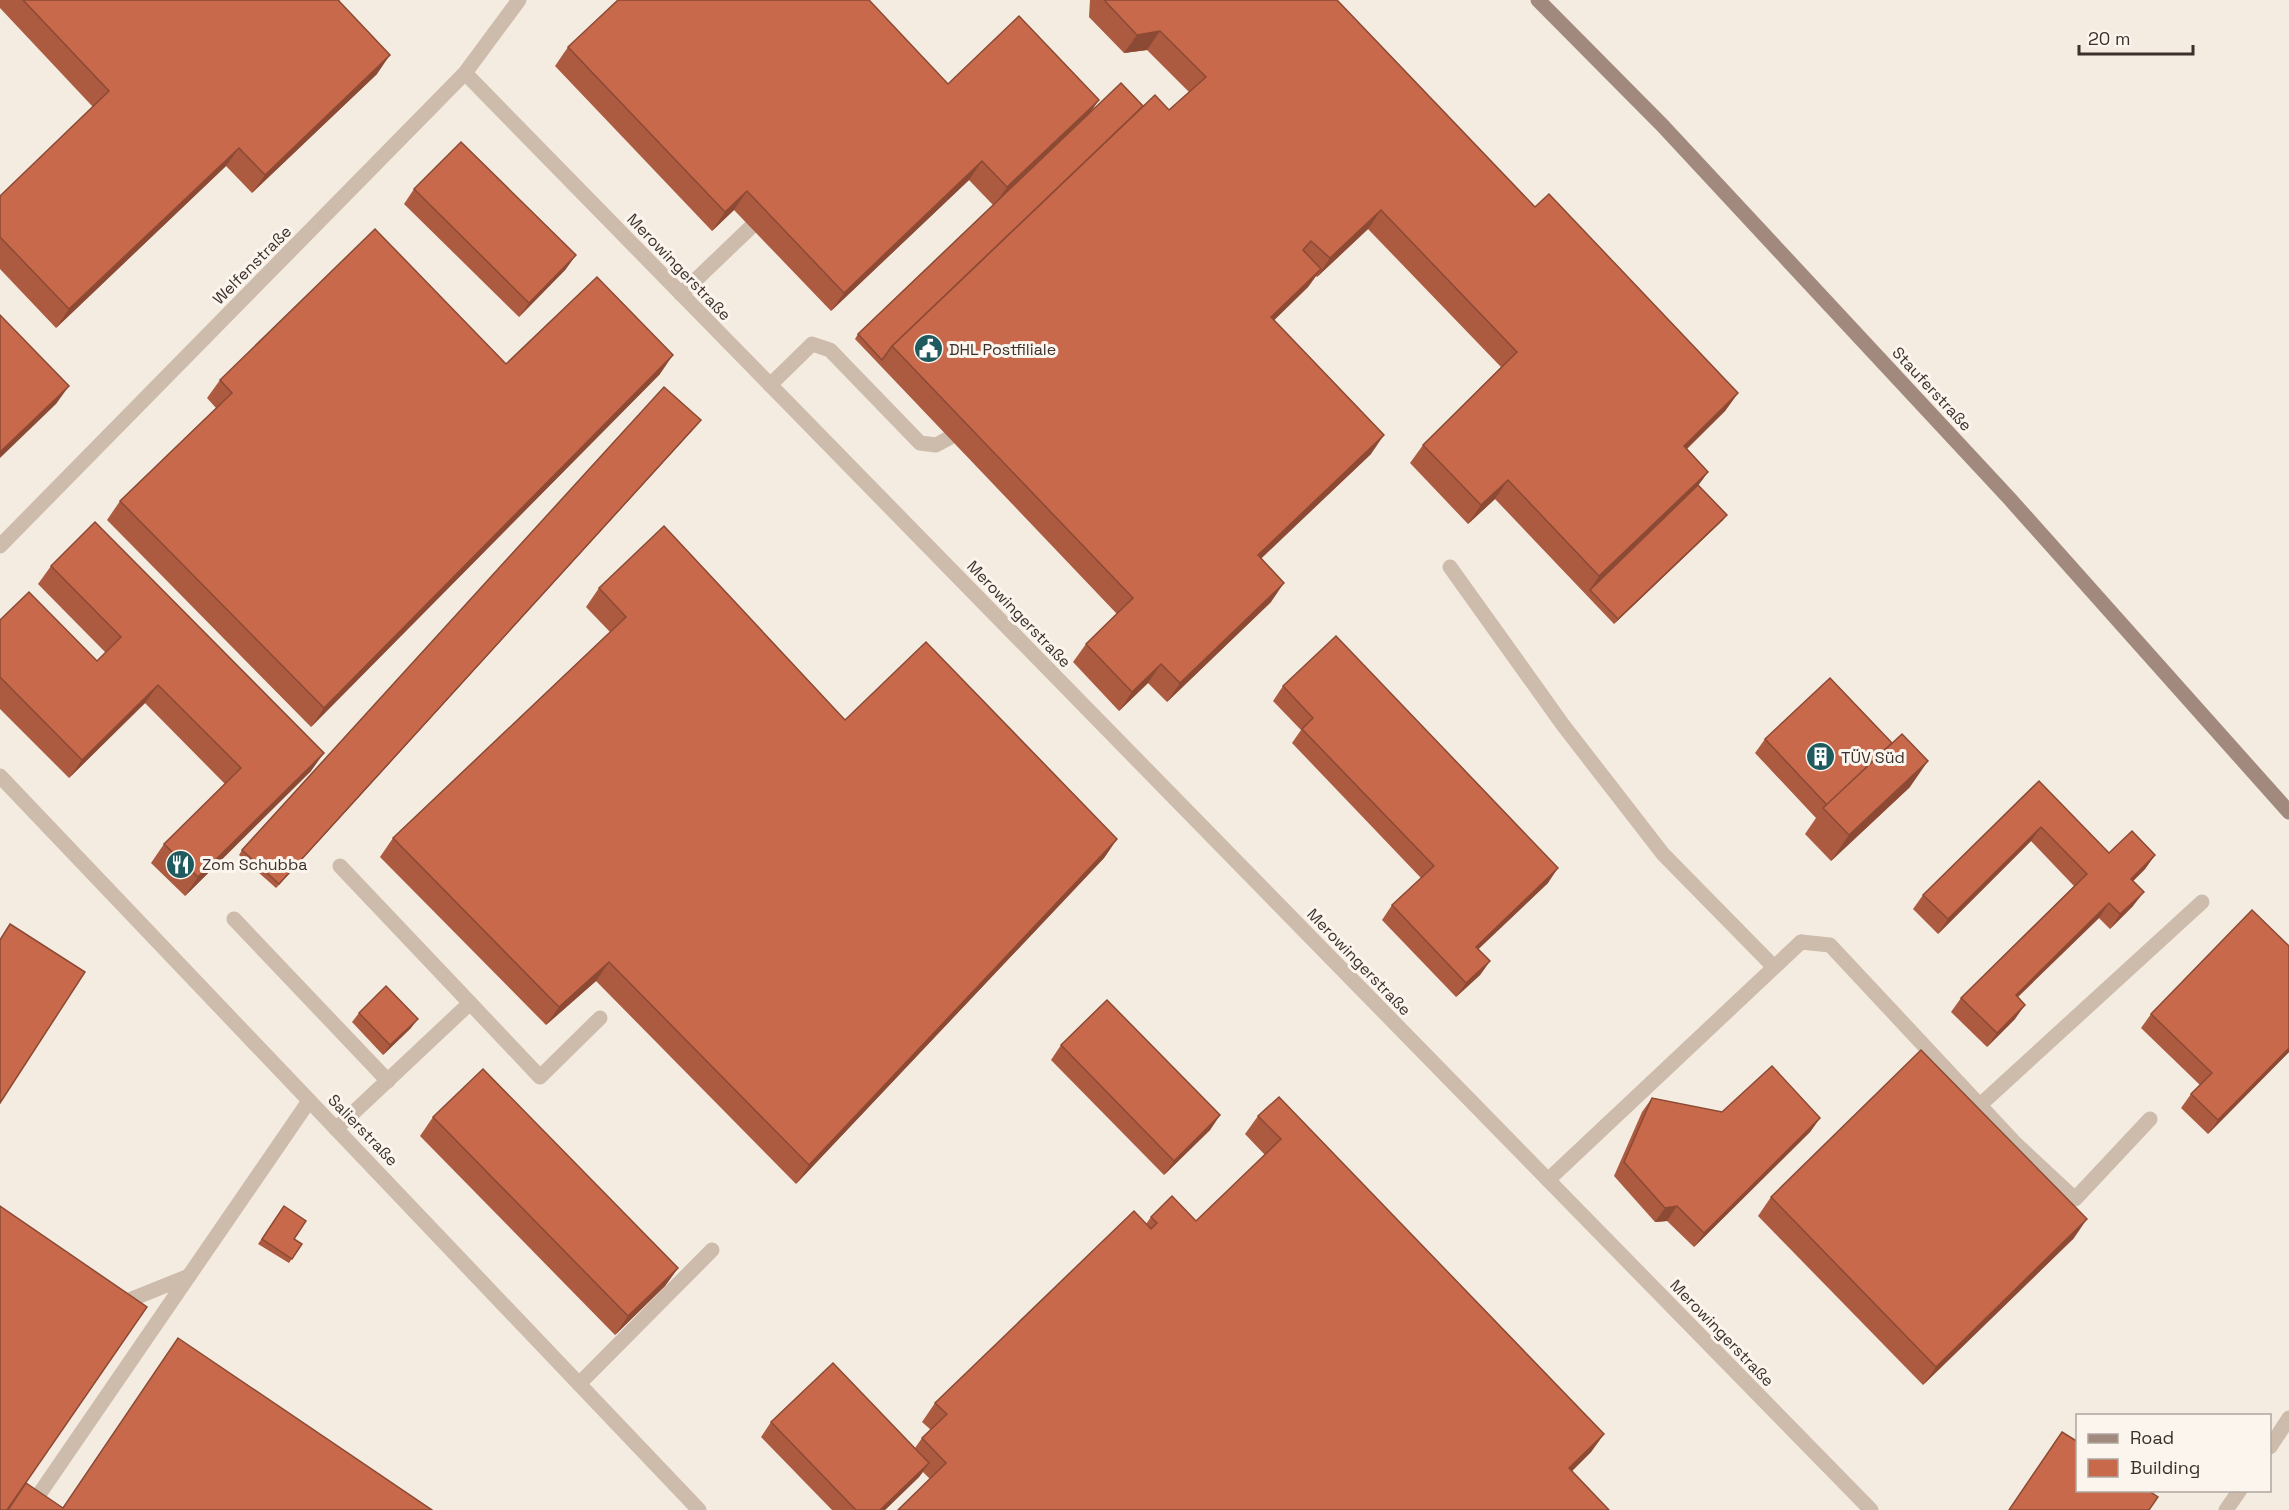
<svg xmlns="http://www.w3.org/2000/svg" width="2289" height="1510" font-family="'Space Grotesk',sans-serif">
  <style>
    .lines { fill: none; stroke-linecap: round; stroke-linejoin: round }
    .service { stroke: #cdbbac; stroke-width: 15 }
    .minor { stroke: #cdbbac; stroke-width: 15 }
    .secondary { stroke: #a18a7d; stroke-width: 15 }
    .wall { fill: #ac5a40 }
    .shaded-wall { fill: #8c4a34 }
    .building { fill: #c8694b; stroke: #8c4a34; stroke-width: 1.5 }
    .labels { text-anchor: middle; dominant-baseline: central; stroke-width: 6; stroke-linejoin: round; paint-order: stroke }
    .street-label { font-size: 16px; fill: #3b302b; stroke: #fbf5ee }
    .poi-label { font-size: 16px; fill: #3b302b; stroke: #fbf5ee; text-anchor: start }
  </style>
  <rect width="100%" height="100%" fill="#f4ebe1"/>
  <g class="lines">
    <!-- service -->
    <g class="service">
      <polyline points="681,294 751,227"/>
      <polyline points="770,385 812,344 830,350 920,443 936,445 949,438"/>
      <polyline points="1450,567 1563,725 1663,854 1774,967"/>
      <polyline points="234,919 388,1081"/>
      <polyline points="1801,942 1830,945 2016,1144 2075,1199 2150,1119"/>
      <polyline points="470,1003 540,1077 600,1018"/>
      <polyline points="1980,1105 2202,902"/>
      <polyline points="336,1129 470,1003 340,866"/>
      <polyline points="117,1305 189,1276"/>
      <polyline points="579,1384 712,1250"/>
      <polyline points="40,1493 309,1101"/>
    </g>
    <!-- minor -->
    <g class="minor">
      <polyline points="465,73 1871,1510"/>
      <polyline points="0,546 465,73 519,0"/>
      <polyline points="0,776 699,1510"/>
      <polyline points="1548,1180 1801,942"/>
      <polyline points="2270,1447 2289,1418"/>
      <polyline points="2226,1510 2240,1490"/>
    </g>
    <!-- secondary -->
    <polyline class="secondary" points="1538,0 1662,125 2009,498 2289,812"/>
  </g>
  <!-- wall -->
  <g class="wall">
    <polygon points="0,0 340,0 339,1 377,74 252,193 226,166 56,328 0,269 0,196 93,107 0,8"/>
    <polygon points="1090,0 1337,0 1535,207 1738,393 1725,411 1687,449 1708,472 1698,485 1723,520 1614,624 1495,499 1468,524 1410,463 1423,445 1501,367 1368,229 1317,277 1316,276 1308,287 1274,320 1371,454 1261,558 1271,602 1167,702 1148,683 1119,711 1073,662 1086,644 1117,614 855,339 858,334 993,205 969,180 831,311 734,210 712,231 555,66 568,47 948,84 1090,113 1143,106 1169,110 1189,92 1147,50 1124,53 1089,17"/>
    <polygon points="414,189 566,269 519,317 404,204"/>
    <polygon points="506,364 660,374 311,727 107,520 120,501 216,408 207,398 220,380"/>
    <polygon points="697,425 276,888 239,855 242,850"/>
    <polygon points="51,566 311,771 185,896 151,863 164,844 225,784 145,703 69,778 0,709 0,620 97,661 106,653 38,584"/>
    <polygon points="599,588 845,720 1117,839 1104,858 796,1184 596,981 546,1025 380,857 393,838 610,632 586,607"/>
    <polygon points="1283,686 1548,883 1478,949 1490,961 1480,975 1456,997 1382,920 1392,905 1421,878 1292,743 1301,730 1273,701"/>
    <polygon points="1765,739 1910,787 1831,861 1805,834 1816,818 1755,753"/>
    <polygon points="2039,781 2109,853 2155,855 2145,869 2133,881 2133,906 2110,929 2099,918 2018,997 2015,1019 1987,1047 1951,1012 1961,998 2074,886 2031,841 1938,934 1913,909 1923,895"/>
    <polygon points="359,1013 411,1028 383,1055 352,1022"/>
    <polygon points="2151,1014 2289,1052 2208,1134 2181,1108 2191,1094 2200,1085 2141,1028"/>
    <polygon points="1061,1045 1220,1115 1210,1130 1164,1175 1051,1060"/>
    <polygon points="1652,1098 1722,1112 1820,1118 1810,1132 1694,1247 1667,1221 1655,1222 1614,1176 1642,1112"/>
    <polygon points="1258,1116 1604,1434 1591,1452 1572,1471 930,1479 923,1472 919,1477 885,1510 832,1510 761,1437 771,1422 915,1448 922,1438 931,1430 922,1422 935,1403 1146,1224 1151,1217 1196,1221 1265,1155 1245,1134"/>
    <polygon points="433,1117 678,1268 665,1286 615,1335 420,1136"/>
    <polygon points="1771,1197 2074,1238 1923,1385 1758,1216"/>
    <polygon points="284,1206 294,1239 302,1244 289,1263 258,1244"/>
  </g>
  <!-- shaded-wall -->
  <g class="shaded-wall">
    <polygon points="1160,31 1147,50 1124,53 1137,35"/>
    <polygon points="390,55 377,74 252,193 265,175"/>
    <polygon points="1099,100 1086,119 994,206 1007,187"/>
    <polygon points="239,148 226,166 56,328 69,309"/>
    <polygon points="982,161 969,180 831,311 844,293"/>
    <polygon points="747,191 734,210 712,231 725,212"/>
    <polygon points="1381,210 1368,229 1317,277 1330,258"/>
    <polygon points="576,255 566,269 519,317 529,303"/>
    <polygon points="1321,269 1308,287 1258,336 1271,317"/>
    <polygon points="673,355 660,374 311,727 324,708"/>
    <polygon points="69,386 56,404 0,458 0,452"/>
    <polygon points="1738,393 1725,411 1671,464 1684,446"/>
    <polygon points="701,420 697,425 276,888 279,884"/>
    <polygon points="1384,435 1371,454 1245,574 1258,555"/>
    <polygon points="1708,472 1695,490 1590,590 1599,576"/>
    <polygon points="1508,480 1495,499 1468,524 1481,505"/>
    <polygon points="1727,515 1723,520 1614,624 1618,619"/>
    <polygon points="1284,583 1271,602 1167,702 1180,683"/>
    <polygon points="1161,664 1148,683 1119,711 1132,692"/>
    <polygon points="158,685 145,703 69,778 82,760"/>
    <polygon points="324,753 311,771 185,896 198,877"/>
    <polygon points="1928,761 1910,787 1831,861 1849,835"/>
    <polygon points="2041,827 2031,841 1938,934 1948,919"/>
    <polygon points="1117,839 1104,858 796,1184 809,1165"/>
    <polygon points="2155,855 2145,869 2121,893 2131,879"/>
    <polygon points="1558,868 1548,883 1466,961 1476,947"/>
    <polygon points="2144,892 2133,906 2110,929 2120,914"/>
    <polygon points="2109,903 2099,918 2005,1009 2016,995"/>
    <polygon points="1490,961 1480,975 1456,997 1466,983"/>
    <polygon points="609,962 596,981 546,1025 559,1007"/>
    <polygon points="2025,1005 2015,1019 1987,1047 1997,1033"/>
    <polygon points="418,1019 411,1028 383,1055 390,1045"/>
    <polygon points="2289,1048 2289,1052 2208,1134 2218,1120"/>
    <polygon points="1220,1115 1210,1130 1164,1175 1174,1161"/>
    <polygon points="1820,1118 1810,1132 1694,1247 1704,1233"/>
    <polygon points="1677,1206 1667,1221 1655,1222 1665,1208"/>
    <polygon points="2087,1219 2074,1238 1923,1385 1936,1367"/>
    <polygon points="678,1268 665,1286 615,1335 628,1316"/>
    <polygon points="1604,1434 1591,1452 1556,1487 1569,1468"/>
    <polygon points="929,1463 919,1477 885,1510 880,1510"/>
  </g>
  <!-- building -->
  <g class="building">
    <polygon points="23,0 338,0 390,55 265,175 239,148 69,309 0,237 0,196 109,91"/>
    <polygon points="618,0 869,0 948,84 1019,16 1099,100 1007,187 982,161 844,293 747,191 725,212 568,47"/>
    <polygon points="1104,0 1337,0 1535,207 1549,194 1738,393 1684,446 1708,472 1599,576 1508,480 1481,505 1423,445 1517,352 1381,210 1330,258 1311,241 1303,250 1321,269 1271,317 1384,435 1258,555 1284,583 1180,683 1161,664 1132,692 1086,644 1133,598 892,346 1155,95 1169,110 1206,77 1160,31 1137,35"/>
    <polygon points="1121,83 1143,106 892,346 882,360 858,334"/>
    <polygon points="461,142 576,255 529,303 414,189"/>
    <polygon points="375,229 506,364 597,277 673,355 324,708 120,501 232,393 220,380"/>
    <polygon points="0,315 69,386 0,452"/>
    <polygon points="664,387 701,420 279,884 242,850"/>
    <polygon points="1698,485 1727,515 1618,619 1590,590"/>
    <polygon points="95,522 324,753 198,877 164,844 241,768 158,685 82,760 0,677 0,620 29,592 97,661 121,637 51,566"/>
    <polygon points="664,526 845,720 926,642 1117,839 809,1165 609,962 559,1007 393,838 626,617 599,588"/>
    <polygon points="1336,636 1558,868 1476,947 1490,961 1466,983 1392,905 1434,866 1302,729 1313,718 1283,686"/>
    <polygon points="1830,678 1892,743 1827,805 1765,739"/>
    <polygon points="1902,734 1928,761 1849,835 1823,808"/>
    <polygon points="2039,781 2109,853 2132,831 2155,855 2131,879 2144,892 2120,914 2109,903 2016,995 2025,1005 1997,1033 1961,998 2087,874 2041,827 1948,919 1923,895"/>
    <polygon points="2252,910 2289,946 2289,1048 2218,1120 2191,1094 2212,1073 2151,1014"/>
    <polygon points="10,924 85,972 0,1103 0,940"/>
    <polygon points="386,986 418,1019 390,1045 359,1013"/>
    <polygon points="1107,1000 1220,1115 1174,1161 1061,1045"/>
    <polygon points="1921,1050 2087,1219 1936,1367 1771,1197"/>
    <polygon points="1772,1066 1820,1118 1704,1233 1677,1206 1665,1208 1624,1162 1652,1098 1722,1112"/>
    <polygon points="483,1069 678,1268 628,1316 433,1117"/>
    <polygon points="1279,1097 1604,1434 1569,1468 1609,1510 898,1510 946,1463 922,1438 947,1414 935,1403 1134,1211 1151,1229 1157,1223 1151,1217 1172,1196 1196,1221 1281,1139 1258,1116"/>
    <polygon points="0,1206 147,1307 7,1510 0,1510"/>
    <polygon points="284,1206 306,1221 294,1239 302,1244 292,1259 262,1239"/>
    <polygon points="178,1338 432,1510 8,1510 26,1483 63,1508"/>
    <polygon points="833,1363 929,1463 880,1510 856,1510 771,1422"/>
    <polygon points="2062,1432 2078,1442 2078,1491 2149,1491 2158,1497 2149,1510 2009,1510"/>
  </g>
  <!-- icons -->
  <defs>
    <symbol id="civic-disc" viewBox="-11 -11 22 22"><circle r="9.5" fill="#1f5a5e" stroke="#fbf5ee"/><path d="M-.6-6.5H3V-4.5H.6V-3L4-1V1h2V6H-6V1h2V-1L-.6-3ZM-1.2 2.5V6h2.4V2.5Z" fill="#fff"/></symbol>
    <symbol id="building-disc" viewBox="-11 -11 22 22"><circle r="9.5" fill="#1f5a5e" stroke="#fbf5ee"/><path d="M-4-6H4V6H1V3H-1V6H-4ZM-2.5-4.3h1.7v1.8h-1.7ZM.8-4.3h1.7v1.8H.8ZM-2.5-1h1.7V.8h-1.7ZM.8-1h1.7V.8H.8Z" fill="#fff"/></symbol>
    <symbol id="restaurant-disc" viewBox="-11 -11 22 22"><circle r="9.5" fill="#1f5a5e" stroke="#fbf5ee"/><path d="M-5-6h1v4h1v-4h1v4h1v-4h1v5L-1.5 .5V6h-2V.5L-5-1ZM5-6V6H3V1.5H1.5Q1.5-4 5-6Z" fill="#fff"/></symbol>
  </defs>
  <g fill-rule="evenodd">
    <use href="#civic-disc" x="912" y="332" width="33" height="33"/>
    <use href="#building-disc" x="1804" y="740" width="33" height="33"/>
    <use href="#restaurant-disc" x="164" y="848" width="33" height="33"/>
  </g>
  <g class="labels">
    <!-- street labels -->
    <g class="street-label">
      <text transform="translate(252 265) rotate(-45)">Welfenstraße</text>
      <text transform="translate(679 267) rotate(46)">Merowingerstraße</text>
      <text transform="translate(1932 389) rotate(47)">Stauferstraße</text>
      <text transform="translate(1019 614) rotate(46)">Merowingerstraße</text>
      <text transform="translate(1359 962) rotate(46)">Merowingerstraße</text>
      <text transform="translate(363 1130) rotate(46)">Salierstraße</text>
      <text transform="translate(1722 1333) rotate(46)">Merowingerstraße</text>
    </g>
    <!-- poi labels -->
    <g class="poi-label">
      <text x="949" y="349">DHL Postfiliale</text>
      <text x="1841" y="757">TÜV Süd</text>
      <text x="202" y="864">Zom Schubba</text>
    </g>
  </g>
  <!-- legend -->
  <rect x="2076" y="1414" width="195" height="78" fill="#fbf5ee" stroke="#aea6a0" stroke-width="1.5"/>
  <rect x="2088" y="1434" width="30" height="9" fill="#a18a7d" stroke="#aea6a0" stroke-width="1.5"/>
  <text x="2130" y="1444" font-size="18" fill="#3b302b">Road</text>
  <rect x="2088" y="1459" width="30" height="18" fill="#c8694b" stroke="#aea6a0" stroke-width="1.5"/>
  <text x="2130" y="1474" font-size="18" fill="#3b302b">Building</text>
  <!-- scale -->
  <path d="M2079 45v9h114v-9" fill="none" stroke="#3b302b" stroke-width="3"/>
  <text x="2088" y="45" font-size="18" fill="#3b302b" stroke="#fbf5ee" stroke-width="4.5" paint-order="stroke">20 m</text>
</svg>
